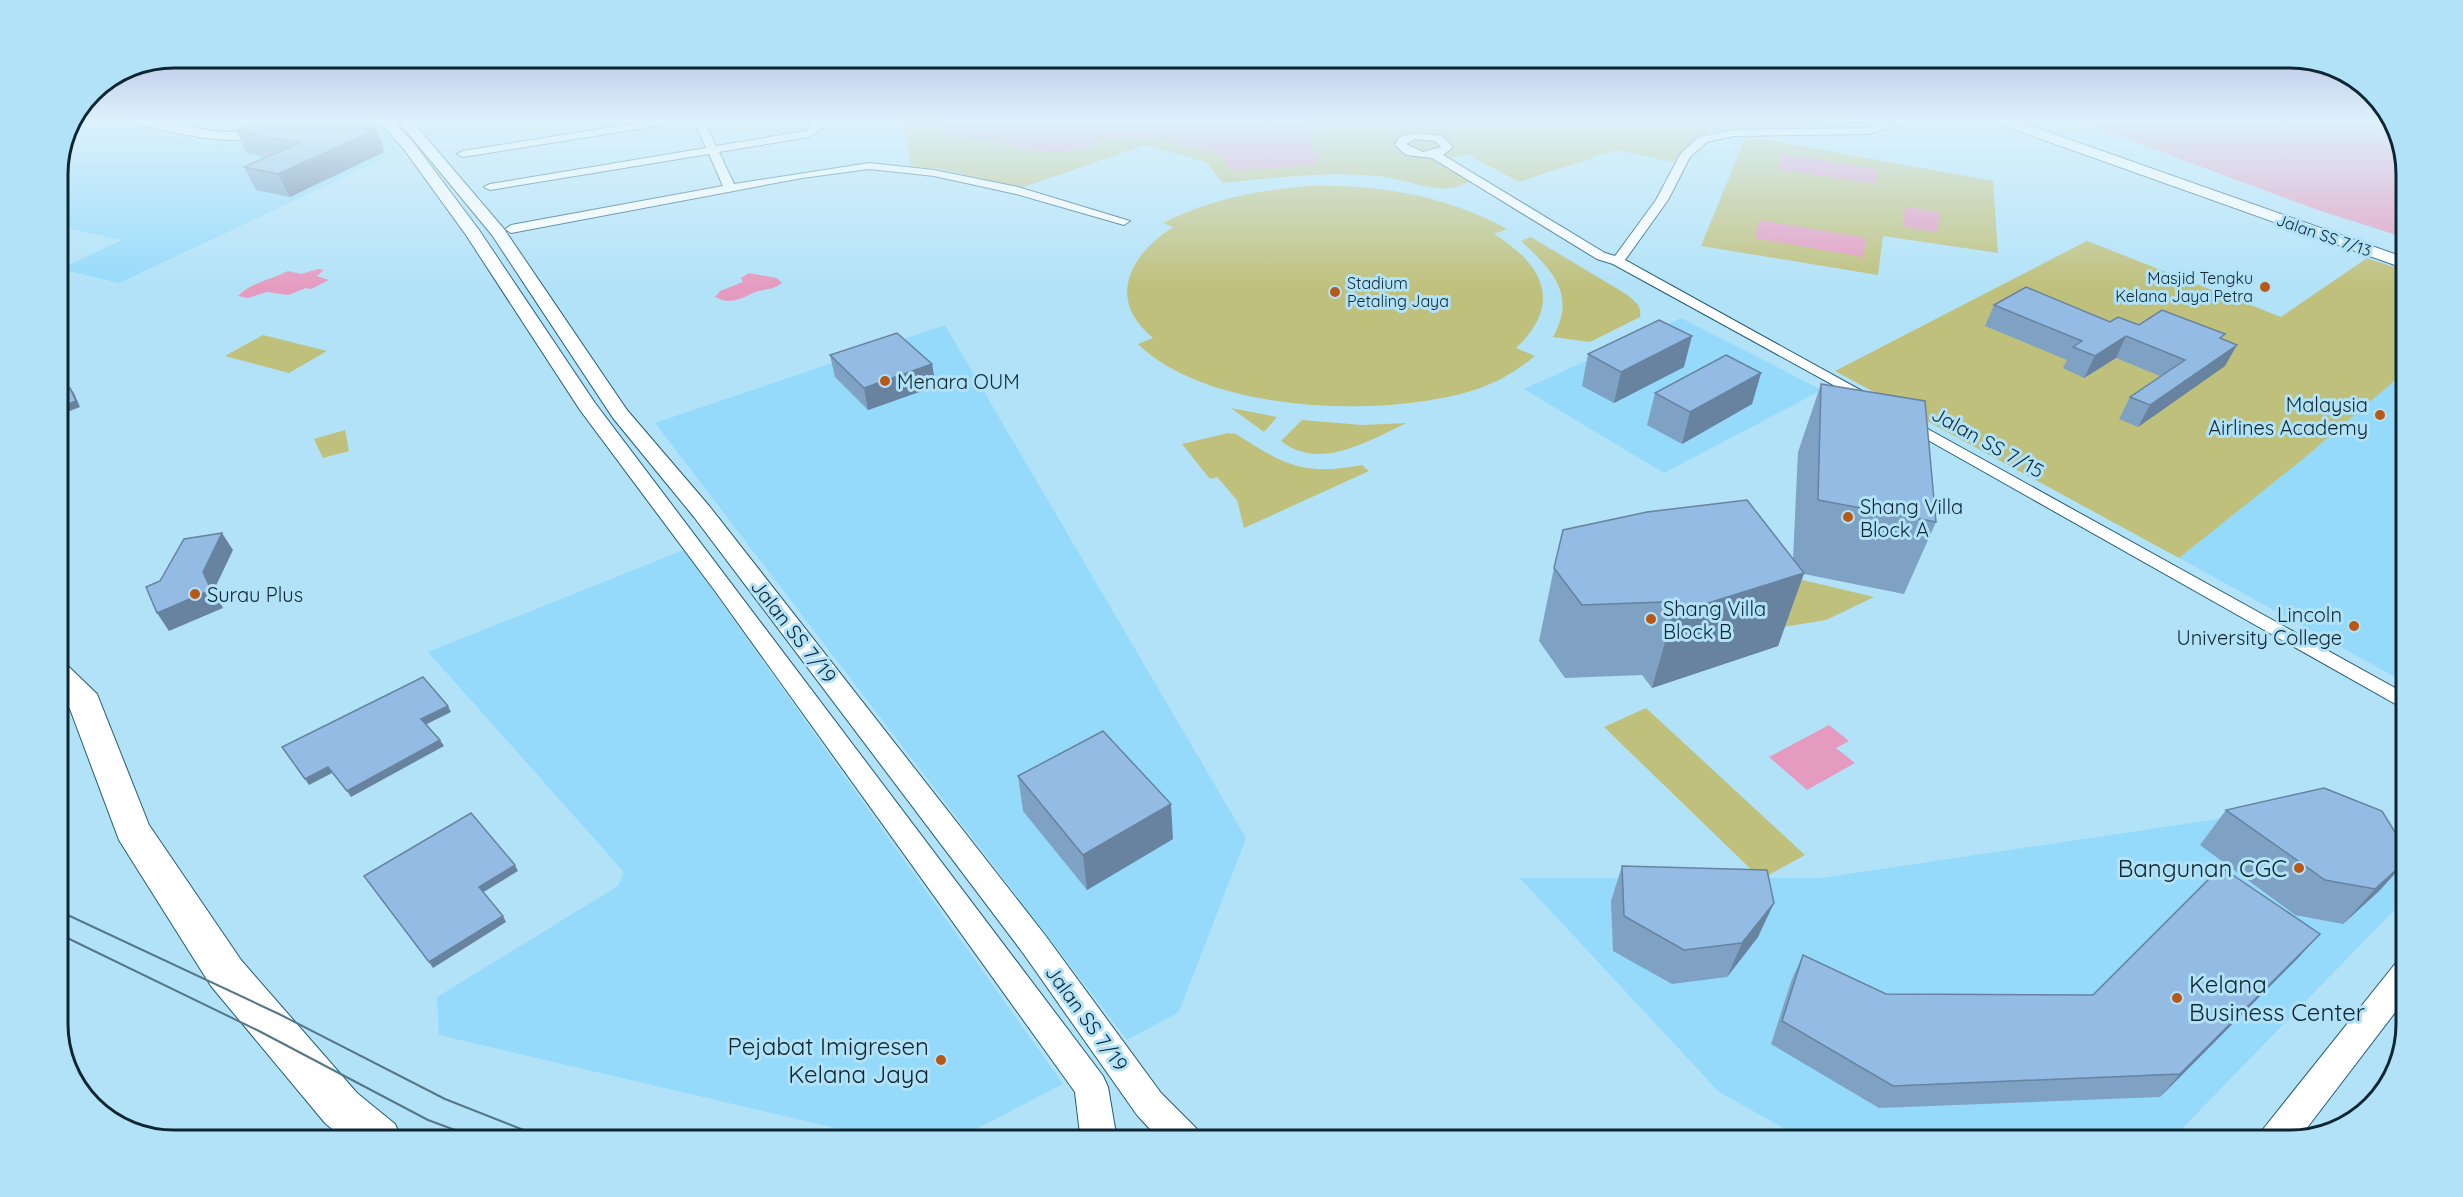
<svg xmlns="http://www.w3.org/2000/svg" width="2463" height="1197" font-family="Quicksand,sans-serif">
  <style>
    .built { fill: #95dafa }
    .green { fill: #bfc07b }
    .water { fill: #e59bbf }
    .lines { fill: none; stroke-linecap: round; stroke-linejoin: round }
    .street-casing { stroke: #205c75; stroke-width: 2 }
    .secondary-casing { stroke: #205c75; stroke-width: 2 }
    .highway-casing { stroke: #205c75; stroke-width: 2 }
    .street { fill: #fff; fill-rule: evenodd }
    .secondary { fill: #fff; fill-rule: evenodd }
    .highway { fill: #fff; fill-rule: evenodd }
    .tram { stroke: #557787; stroke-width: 2 }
    .wall { fill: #7ea1c4 }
    .shaded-wall { fill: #6783a0 }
    .building { fill: #93bbe4; stroke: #6783a0; stroke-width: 1.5 }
    .poi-dot { fill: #b95816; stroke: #b2e2f8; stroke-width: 2 }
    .labels { text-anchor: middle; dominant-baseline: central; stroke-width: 6; stroke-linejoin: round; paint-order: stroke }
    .far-street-label { font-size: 16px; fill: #0e2631; stroke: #b2e2f8 }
    .far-poi-label { font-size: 16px; fill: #0e2631; stroke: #b2e2f8; text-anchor: end }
    .poi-label { font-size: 20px; fill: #0e2631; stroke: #b2e2f8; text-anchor: start }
    .street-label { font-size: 20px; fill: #0e2631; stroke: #b2e2f8 }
    .near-poi-label { font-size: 24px; fill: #0e2631; stroke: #b2e2f8; text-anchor: end }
    .rim { fill: none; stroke: #0e2631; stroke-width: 3 }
  </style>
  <rect width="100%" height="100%" fill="#b2e2f8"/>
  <!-- built -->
  <g class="built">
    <polygon points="71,121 97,121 216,145 266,138 311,121 375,121 400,151 119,283 60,269 122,240 57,226 57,166 66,129"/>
    <polygon points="1681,318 1822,390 1664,473 1524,389"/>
    <polygon points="945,325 1246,838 1179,1012 1127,1040 655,423"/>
    <polygon points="2406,371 2406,683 2179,558 2303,459"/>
    <polygon points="684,550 1063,1084 955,1140 886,1140 439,1035 437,997 618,886 624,872 428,652"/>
    <polygon points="2312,805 2406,866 2406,898 2171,1140 1805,1140 1719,1092 1520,878 1821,878"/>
  </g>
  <!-- green -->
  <g class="green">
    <path d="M902 121H1893L1885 123 1711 131 1699 137 1673 162 1617 150 1519 182 1467 154 1440 161 1467 175 1470 181C1445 198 1413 181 1385 177 1331 170 1276 178 1223 183L1206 162 1145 145 1021 188 940 169 911 166 906 133 900 127Z"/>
    <polygon points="1746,136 1993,181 1998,253 1883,236 1878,275 1701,246"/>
    <path d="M1307 186C1377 184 1445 195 1507 229L1494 234C1544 265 1563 304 1516 348L1535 356C1517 371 1493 385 1471 391 1381 418 1208 413 1138 344L1153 338C1105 299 1131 254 1173 227L1163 223C1207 200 1258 190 1307 186Z"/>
    <path d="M1531 237 1626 294C1634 301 1642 305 1640 317L1590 342 1553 337C1577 294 1552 270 1521 241Z"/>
    <polygon points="2087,241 2281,317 2367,258 2406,271 2406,371 2303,459 2179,558 1835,371"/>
    <polygon points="263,335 327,351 289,373 225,356"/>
    <polygon points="1231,408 1277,417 1264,432"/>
    <path d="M1302 420 1362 425 1407 423C1369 440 1320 472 1281 441Z"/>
    <polygon points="345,430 349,451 323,458 314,439"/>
    <path d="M1228 433 1236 434C1284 465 1304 476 1362 465L1369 471 1244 528 1237 500 1217 477 1210 479 1182 444Z"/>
    <polygon points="1782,575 1874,597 1826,620 1777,628"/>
    <polygon points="1646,708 1805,855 1761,879 1604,727"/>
  </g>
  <!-- water -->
  <g class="water">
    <polygon points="946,121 1307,121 1312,127 1312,148 1321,157 1312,165 1238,171 1225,166 1226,156 1150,137 1115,136 1076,151 1028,152 1028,149 976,139 967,140 959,136 947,136"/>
    <polygon points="2078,121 2390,121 2406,166 2406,238 2315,209"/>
    <polygon points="1782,154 1878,169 1876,184 1778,169"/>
    <polygon points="1905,207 1939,212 1938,232 1903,227"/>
    <polygon points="1760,220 1866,238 1863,257 1755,238"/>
    <path d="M318 269 324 270 317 276 329 280 311 289 306 288 288 295 267 292 248 298 238 296C252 282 271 280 288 271L301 274Z"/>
    <path d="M749 273 777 278 782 283C772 291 763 288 753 293 740 299 730 305 715 297L720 291 743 282 741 278Z"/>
    <polygon points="1829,725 1849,741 1836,748 1855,763 1807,790 1769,757"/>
  </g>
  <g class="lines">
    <defs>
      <g id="street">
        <polygon points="650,121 674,121 669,124 463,157 457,154 463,151"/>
        <polygon points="694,121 704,121 716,146 806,131 813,126 810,121 820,121 824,127 809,137 719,152 734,184 869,163 934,170 1018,187 1130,221 1124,225 1016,194 934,176 869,169 802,178 511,233 505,229 511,225 723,186 709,154 490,190 484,187 490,184 706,148"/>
        <path d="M1896 121H1914L1868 134 1734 136 1707 142 1690 157 1668 200 1625 260 1871 396 1873 399 1866 403 1613 264 1597 259 1432 158 1406 155 1395 145 1399 137 1415 133 1442 136 1453 147 1443 155 1605 253 1615 256 1656 200 1681 153 1699 137 1734 130 1868 128ZM1415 139 1435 141 1441 147 1423 152 1406 144Z"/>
        <polygon points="1908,418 2406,694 2406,710 1903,426 1900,423"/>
      </g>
      <g id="secondary">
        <path d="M136 121C171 120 204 133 239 132 265 132 288 120 313 121 308 126 300 128 293 130 241 149 190 137 138 124Z"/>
        <polygon points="378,121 393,121 413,142 479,230 595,403 1103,1076 1108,1087 1116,1134 1114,1140 1078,1140 1080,1134 1075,1092 715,591 580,410 466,235 403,148"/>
        <polygon points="398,121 412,121 504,229 627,410 710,507 1045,935 1161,1093 1196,1128 1202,1140 1160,1140 1137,1115 1023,953 694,517 613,418 492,235"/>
        <polygon points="1997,121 2017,121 2406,258 2406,269 1999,124"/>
        <polygon points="2406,960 2406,998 2300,1137 2290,1140 2258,1140 2264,1128 2395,964"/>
      </g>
      <polygon id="highway" points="57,663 69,667 97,694 149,825 241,960 357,1093 395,1124 402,1140 345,1140 325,1123 211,986 119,840 70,709 57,696"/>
    </defs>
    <!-- street casing -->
    <use href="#street" class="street-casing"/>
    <!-- secondary casing -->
    <use href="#secondary" class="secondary-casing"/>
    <!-- highway casing -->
    <use href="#highway" class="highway-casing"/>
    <!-- street -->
    <use href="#street" class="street"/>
    <!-- secondary -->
    <use href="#secondary" class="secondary"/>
    <!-- highway -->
    <use href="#highway" class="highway"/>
    <!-- tram -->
    <g class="tram">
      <polyline points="57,910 279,1014 445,1099 549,1140"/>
      <polyline points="57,933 259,1031 428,1120 482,1140"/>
    </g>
  </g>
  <!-- wall -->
  <g class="wall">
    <polygon points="374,124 383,146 382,147 384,152 290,197 256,190 244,167 267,157 247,153 236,131"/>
    <polygon points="1994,305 2110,322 2139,325 2223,339 2225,366 2138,427 2119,419 2130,397 2160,376 2116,358 2084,378 2063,368 2067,360 1985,326"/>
    <polygon points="1588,354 1684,367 1614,403 1582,386"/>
    <polygon points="830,355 936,386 868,410 835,377"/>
    <polygon points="1761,373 1752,404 1682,444 1647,425 1655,393"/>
    <polygon points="1821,384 1936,522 1904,594 1804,574 1778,646 1652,688 1642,675 1565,678 1539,641 1554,568 1793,559 1798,452"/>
    <polygon points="1018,776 1173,839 1087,890 1023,811"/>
    <polygon points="2226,810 2406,850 2406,862 2379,891 2343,924 2295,915 2200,845"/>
    <polygon points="1622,866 1758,937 1727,977 1672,984 1613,951 1611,901"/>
    <polygon points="1803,955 1886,994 2093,995 2299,957 2160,1097 1879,1108 1771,1044 1792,979"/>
  </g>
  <!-- shaded-wall -->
  <g class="shaded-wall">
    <polygon points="374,124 383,146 382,147 384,152 290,197 278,174"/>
    <polygon points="57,276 62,283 57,286"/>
    <polygon points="1692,336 1684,367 1614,403 1621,372"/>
    <polygon points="2126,336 2116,358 2084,378 2095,356"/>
    <polygon points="2237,345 2225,366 2138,427 2150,405"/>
    <polygon points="932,364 936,386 868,410 864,388"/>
    <polygon points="1761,373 1752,404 1682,444 1690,412"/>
    <polygon points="70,388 74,393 80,407 57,416 57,409"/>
    <polygon points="222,533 233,550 214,590 223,608 169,631 157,613 203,572"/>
    <polygon points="1804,573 1778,646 1652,688 1673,614"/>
    <polygon points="448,706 451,712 425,725 421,719"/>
    <polygon points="440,740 444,746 351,797 347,791"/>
    <polygon points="328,767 332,773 309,785 305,779"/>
    <polygon points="1171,804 1173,839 1087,890 1083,855"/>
    <polygon points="2406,861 2379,891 2343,924 2375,889"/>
    <polygon points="515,865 518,871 482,893 479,887"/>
    <polygon points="1774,903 1758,937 1727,977 1742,943"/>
    <polygon points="503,916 506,922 433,968 429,962"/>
    <polygon points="2320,934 2299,957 2160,1097 2180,1074"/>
  </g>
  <!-- building -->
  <g class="building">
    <polygon points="262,121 355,121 374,124 365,128 375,130 278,174 244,167 299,143 236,131"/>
    <polygon points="2026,287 2110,322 2118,317 2139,325 2162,310 2225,334 2220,338 2237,345 2150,405 2130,397 2185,360 2126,336 2095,356 2073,347 2082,341 1994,305"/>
    <polygon points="1659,320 1692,336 1621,372 1588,354"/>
    <polygon points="897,333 932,364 864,388 830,355"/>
    <polygon points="1726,355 1761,373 1690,412 1655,393"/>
    <polygon points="1821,384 1925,401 1936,522 1818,500"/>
    <polygon points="70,388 76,401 57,409 57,393"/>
    <polygon points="1747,500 1804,573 1673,614 1662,602 1582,605 1554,568 1563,530 1647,512"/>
    <polygon points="222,533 203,572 211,590 157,613 146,587 160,581 184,539"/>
    <polygon points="423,677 448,706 421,719 440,740 347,791 328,767 305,779 282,747"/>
    <polygon points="1103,731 1171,804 1083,855 1018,776"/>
    <polygon points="2324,788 2382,811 2406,850 2406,861 2375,889 2325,880 2226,810"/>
    <polygon points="471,813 515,865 479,887 503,916 429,962 364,876"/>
    <polygon points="1622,866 1767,870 1774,903 1742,943 1684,950 1624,916"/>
    <polygon points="2221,867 2320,934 2180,1074 1893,1086 1782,1021 1803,955 1886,994 2093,995"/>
  </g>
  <!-- sky -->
  <linearGradient id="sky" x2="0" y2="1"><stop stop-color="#a7aad8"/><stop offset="0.42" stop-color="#dcf2fc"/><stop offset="1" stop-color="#dcf2fc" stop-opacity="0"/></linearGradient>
  <rect width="2463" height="288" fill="url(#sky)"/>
  <!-- markers -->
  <g class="poi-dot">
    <circle cx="2265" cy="287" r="6"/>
    <circle cx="1335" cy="292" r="6"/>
    <circle cx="885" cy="381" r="6"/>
    <circle cx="2380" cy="415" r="6"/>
    <circle cx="1848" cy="517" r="6"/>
    <circle cx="195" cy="594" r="6"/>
    <circle cx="1651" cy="619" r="6"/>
    <circle cx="2354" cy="626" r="6"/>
    <circle cx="2299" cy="868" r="6"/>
    <circle cx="2177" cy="998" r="6"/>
    <circle cx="941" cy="1060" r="6"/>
  </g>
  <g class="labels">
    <!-- far-street labels -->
    <g class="far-street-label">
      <text transform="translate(2324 235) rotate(19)">Jalan SS 7/13</text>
    </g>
    <!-- far-poi labels -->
    <g class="far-poi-label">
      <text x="2253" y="278">Masjid Tengku<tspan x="2253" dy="18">Kelana Jaya Petra</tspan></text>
      <text x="1347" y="283" text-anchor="start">Stadium<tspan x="1347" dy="18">Petaling Jaya</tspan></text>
    </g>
    <!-- poi labels -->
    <g class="poi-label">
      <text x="897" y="381">Menara OUM</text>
      <text x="2368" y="404" text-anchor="end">Malaysia<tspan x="2368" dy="23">Airlines Academy</tspan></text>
      <text x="1860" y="506">Shang Villa<tspan x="1860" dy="23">Block A</tspan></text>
      <text x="207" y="594">Surau Plus</text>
      <text x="1663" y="608">Shang Villa<tspan x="1663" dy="23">Block B</tspan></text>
      <text x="2342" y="614" text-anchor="end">Lincoln<tspan x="2342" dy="23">University College</tspan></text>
    </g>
    <!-- street labels -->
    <g class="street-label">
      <text transform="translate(1988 442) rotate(29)">Jalan SS 7/15</text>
      <text transform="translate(794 631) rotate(52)">Jalan SS 7/19</text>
      <text transform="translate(1087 1018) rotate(54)">Jalan SS 7/19</text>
    </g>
    <!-- near-poi labels -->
    <g class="near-poi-label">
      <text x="2287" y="868">Bangunan CGC</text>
      <text x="2189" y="984" text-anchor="start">Kelana<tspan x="2189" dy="28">Business Center</tspan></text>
      <text x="929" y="1046">Pejabat Imigresen<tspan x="929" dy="28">Kelana Jaya</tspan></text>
    </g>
  </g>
  <!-- crop -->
  <path d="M0 0H2463V1197H0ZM174 68H2290A106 106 0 0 1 2396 174V1024A106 106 0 0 1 2290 1130H174A106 106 0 0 1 68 1024V174A106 106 0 0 1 174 68Z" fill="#b2e2f8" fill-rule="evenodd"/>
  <path class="rim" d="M174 68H2290A106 106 0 0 1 2396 174V1024A106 106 0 0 1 2290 1130H174A106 106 0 0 1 68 1024V174A106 106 0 0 1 174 68Z"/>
</svg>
